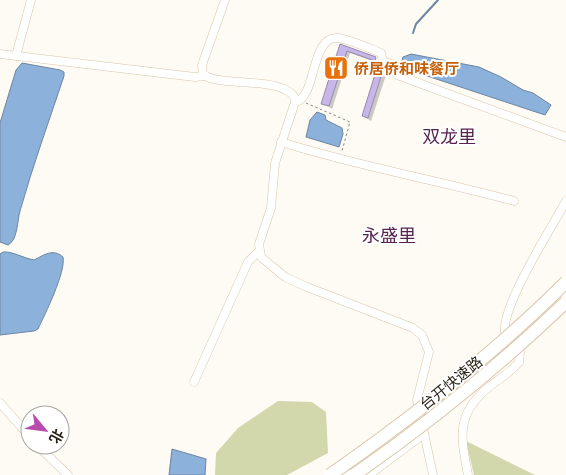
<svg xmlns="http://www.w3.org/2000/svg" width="566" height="475" font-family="Ubuntu,'Noto Sans SC',sans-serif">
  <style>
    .green { fill: #d2d8ac }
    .water { fill: #8cb1db; stroke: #6d859f }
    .shadow { fill: #0003 }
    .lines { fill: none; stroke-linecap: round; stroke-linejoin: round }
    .stream { stroke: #6d859f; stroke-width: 2 }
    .building { fill: #c7b6e9; stroke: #958ca9 }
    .minor-casing { stroke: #d9c6a9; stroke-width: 9 }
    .path { stroke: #908a82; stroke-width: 1; stroke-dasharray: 2.5 2.5; stroke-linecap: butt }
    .minor { stroke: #fff; stroke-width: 8 }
    .highway-bridge-casing { stroke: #d9c6a9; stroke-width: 14; stroke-linecap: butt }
    .highway-bridge { stroke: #fff; stroke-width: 12 }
    .labels { text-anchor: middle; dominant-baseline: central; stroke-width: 4; stroke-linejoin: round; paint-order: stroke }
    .food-label { font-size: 15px; font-weight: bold; fill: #c56008; stroke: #fff; text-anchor: start }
    .street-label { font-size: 15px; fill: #261f14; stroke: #fff }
    .quarter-label { font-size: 18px; fill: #562351; stroke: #fff }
  </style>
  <rect width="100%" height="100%" fill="#fefaf4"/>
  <!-- green -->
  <g class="green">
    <polygon points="278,401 312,402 326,412 328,453 287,475 215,475 216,453 238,428"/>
    <polygon points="466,441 535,475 474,475"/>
  </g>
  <!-- water -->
  <g class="water">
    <polygon points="411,54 479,67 501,77 523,90 533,93 551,105 545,115 400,67 403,57"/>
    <path d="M22 63 60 70 64 72V76C49 121 33 165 20 211 17 221 18 240 8 245L0 242V123L16 70Z"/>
    <polygon points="317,112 325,115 326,120 342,128 343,134 339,147 306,137 310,120"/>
    <path d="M3 252C12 251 23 258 34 260 44 255 53 248 63 257 66 272 45 314 38 329L34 331 0 335V254Z"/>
    <polygon points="172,449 206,459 205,475 169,475"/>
  </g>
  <!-- shadow -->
  <g class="shadow">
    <polygon points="340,46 378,61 378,63 350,53 332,109 322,103"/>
    <polygon points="378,70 386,75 371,121 363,116"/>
  </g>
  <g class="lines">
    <!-- stream -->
    <polyline class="stream" points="413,33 416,24 438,0"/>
  </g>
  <!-- building -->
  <g class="building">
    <polygon points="340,44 376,57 375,61 347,51 329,106 321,104"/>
    <polygon points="377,68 383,70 368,118 362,116"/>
  </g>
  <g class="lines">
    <defs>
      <g id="minor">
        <path d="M225 0 202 65 203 75C226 88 282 75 296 99L275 163 271 208 259 244 261 257 285 277 307 287 413 328 422 335 429 352 417 400 433 475"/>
        <polyline points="0,54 195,77 206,76"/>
        <polyline points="16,56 31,0"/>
        <path d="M295 102C317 98 310 37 337 38 350 39 368 48 381 53L383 61 394 65 397 75 566 137"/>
        <path d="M281 142C357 166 437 180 514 201"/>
        <polyline points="194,382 248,262 258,252"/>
        <polyline points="0,403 30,437"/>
        <polyline points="37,445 68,475"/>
        <polyline points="369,475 424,434"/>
        <path d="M468 475C461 438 455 414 489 387 499 379 510 373 519 362L520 352C515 348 506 342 505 335 499 309 552 227 566 201"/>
      </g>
    </defs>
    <!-- minor casing -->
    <use href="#minor" class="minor-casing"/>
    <!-- path -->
    <polyline class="path" points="306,103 350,122 342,151"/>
    <!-- minor -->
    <use href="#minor" class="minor"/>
    <defs>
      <g id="highway-bridge">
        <path d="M330 475C413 417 494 354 566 282"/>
        <path d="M354 475C429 423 500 365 566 302"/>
      </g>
    </defs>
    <!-- highway-bridge casing -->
    <use href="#highway-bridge" class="highway-bridge-casing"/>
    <!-- highway-bridge -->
    <use href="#highway-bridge" class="highway-bridge"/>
  </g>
  <!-- icons -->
  <defs>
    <symbol id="restaurant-square" viewBox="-11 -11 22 22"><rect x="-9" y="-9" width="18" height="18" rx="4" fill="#e8710a" stroke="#fff"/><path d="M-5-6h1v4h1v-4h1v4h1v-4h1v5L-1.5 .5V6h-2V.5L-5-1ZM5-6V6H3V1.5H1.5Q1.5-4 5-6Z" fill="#fff"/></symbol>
  </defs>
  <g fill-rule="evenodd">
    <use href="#restaurant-square" x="322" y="54" width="28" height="28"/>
  </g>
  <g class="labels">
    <!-- food labels -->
    <g class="food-label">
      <text x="354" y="68">侨居侨和味餐厅</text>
    </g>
    <!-- street labels -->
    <g class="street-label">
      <text transform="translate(451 383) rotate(-39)">台开快速路</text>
    </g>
    <!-- quarter labels -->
    <g class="quarter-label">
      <text x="449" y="136">双龙里</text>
      <text x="389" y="235">永盛里</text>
    </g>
  </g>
  <!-- north arrow -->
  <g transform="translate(45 430) rotate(119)"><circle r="24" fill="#ffffff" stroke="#a8a5a1"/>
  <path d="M0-4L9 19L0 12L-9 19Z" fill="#b74cac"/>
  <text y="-8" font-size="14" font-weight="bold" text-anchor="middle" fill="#261f14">北</text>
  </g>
</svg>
